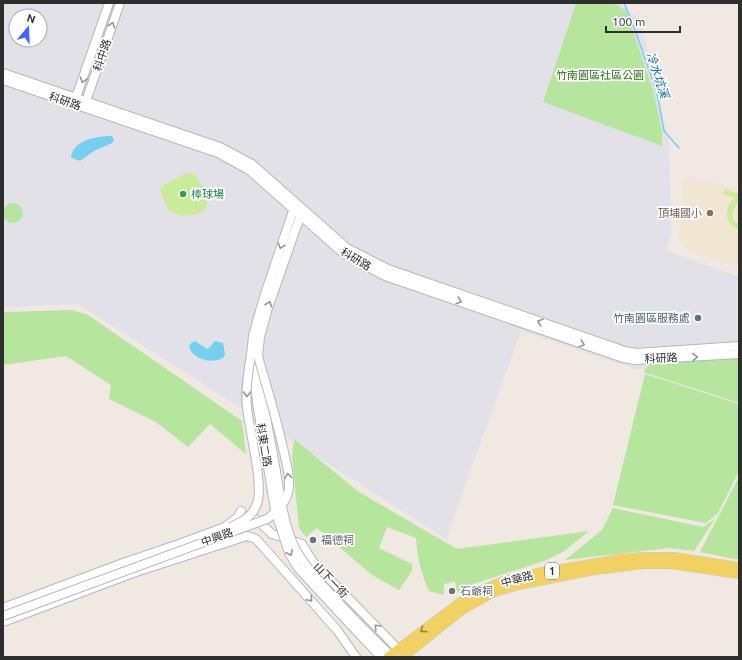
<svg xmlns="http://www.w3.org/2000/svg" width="742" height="660" font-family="Ubuntu,'Noto Sans TC',sans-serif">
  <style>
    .industrial { fill: #e3e1e8; fill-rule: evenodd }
    .education { fill: #f0e6d1 }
    .green { fill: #b6e59e }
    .pitch { fill: #c9ec9a }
    .water { fill: #75cff0 }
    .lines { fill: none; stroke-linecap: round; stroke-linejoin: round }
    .stream { stroke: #75cff0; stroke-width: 1.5 }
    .secondary-casing { stroke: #b4b7c1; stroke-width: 10 }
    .primary-casing { stroke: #c9c9c9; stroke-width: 10 }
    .secondary { stroke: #fff; stroke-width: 8 }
    .primary { stroke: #f2d163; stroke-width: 9 }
    .secondary-bridge-casing { stroke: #b4b7c1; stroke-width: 10; stroke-linecap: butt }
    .secondary-bridge { stroke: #fff; stroke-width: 8 }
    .oneway { stroke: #969696 }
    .oneway2 { stroke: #908048 }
    .leisure-dot { fill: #2e9e5b; stroke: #fff; stroke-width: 1.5 }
    .education-dot { fill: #8d6e63; stroke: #fff; stroke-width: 1.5 }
    .service-dot { fill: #5c6f8a; stroke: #fff; stroke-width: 1.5 }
    .worship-dot { fill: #6b7280; stroke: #fff; stroke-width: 1.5 }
    .labels { text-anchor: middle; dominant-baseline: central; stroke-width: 3.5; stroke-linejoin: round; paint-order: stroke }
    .shield { fill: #fff; stroke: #6d6d6d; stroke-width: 1 }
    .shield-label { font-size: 10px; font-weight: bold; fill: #2e2e2e }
    .street-label { font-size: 11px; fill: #2e2e2e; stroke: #fff }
    .park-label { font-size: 11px; fill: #2c6e1b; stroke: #fff }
    .leisure-label { font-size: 11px; fill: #27864d; stroke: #fff; text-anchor: start }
    .education-label { font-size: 11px; fill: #785e54; stroke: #fff; text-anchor: end }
    .service-label { font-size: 11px; fill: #4e5e75; stroke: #fff; text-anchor: end }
    .worship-label { font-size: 11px; fill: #5b616d; stroke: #fff; text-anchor: start }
    .water-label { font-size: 12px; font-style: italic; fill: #0d6fa3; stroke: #fff }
  </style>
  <rect width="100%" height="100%" fill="#efe9e1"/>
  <!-- industrial -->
  <path class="industrial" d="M3 3H618L640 19 669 142 671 234 667 251 739 277V364L635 369 521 331 446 539 78 304 3 307ZM16 16H40V40H16Z"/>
  <!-- education -->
  <polygon class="education" points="684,177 723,184 739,189 739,268 683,248 679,237"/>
  <!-- green -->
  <g class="green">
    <polygon points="576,3 614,3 626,11 654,93 662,132 662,146 543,102"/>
    <circle cx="13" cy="213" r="10"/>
    <polygon points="72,310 88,315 242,421 246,454 210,424 188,447 156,422 109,399 111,385 66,356 3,365 3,312"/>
    <polygon points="739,357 739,403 643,372 651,362"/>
    <polygon points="645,374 739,404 739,471 718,513 706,523 613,505"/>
    <path d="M294 439 359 492 457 549 589 531 563 552 544 561 473 584 457 593 455 581 444 584V595L429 591C421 572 417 558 416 538L387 527 379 548 412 564V571L399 590 372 575 317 528 306 537 299 528 292 456Z"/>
    <polygon points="739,477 739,559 734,559 700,552"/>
    <polygon points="613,508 703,527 715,519 694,551 669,548 565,560 602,530"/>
  </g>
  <!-- pitch -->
  <g class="pitch">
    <path d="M188 172 196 175C199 181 206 194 207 201 209 216 179 220 169 210 164 205 162 194 160 187Z"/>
    <path d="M725 189 739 194V203C732 208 731 214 734 221L739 224V230C725 224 723 208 735 198L723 194Z"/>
  </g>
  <!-- water -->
  <g class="water">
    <path d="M109 136H112L114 140 112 143 94 151 80 161 74 159 71 157C74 140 94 137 109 136Z"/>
    <path d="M195 341 207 349 210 347 215 341 223 343 225 354 223 358C211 364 194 360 189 347L191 343Z"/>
  </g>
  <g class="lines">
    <!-- stream -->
    <polyline class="stream" points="624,3 635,30 657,93 664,131 679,148"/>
    <defs>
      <g id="secondary">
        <polyline points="3,73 220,147 252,164 347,248 388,269 625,351 636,353 739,346"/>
        <polyline points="3,80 218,153 249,170 344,254 385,276 623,358 635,360 739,354"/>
        <polyline points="74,103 109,3"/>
        <polyline points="84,107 120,3"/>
        <polyline points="274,460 264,406 258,356 260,337 267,311 302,211"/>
        <polyline points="267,461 258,409 251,355 253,336 263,300 295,205"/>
        <polyline points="243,519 251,517 257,520 272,534 302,544 313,562 402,653"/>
        <polyline points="3,608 123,563 179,544 225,527 238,517 241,511"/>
        <polyline points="354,619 392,657"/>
        <polyline points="3,622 133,573 247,536 256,539 337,630 356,657"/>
        <polyline points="349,623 381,657"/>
      </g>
      <g id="primary">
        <polyline points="388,657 462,601 480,591 507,580 537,573 621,559 642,557 673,557 739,567"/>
        <polyline points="403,657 463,609 494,592 519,585 589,571 643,564 670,564 739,574"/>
      </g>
    </defs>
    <!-- secondary casing -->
    <use href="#secondary" class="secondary-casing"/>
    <!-- primary casing -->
    <use href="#primary" class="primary-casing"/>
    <!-- secondary -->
    <use href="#secondary" class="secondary"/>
    <!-- primary -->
    <use href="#primary" class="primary"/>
    <defs>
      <g id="secondary-bridge">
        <path d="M274 460C279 488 283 525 296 550 311 576 334 597 354 619"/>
        <polyline points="267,461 275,510 289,553 298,568 349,623"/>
        <path d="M230 527C242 522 252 517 257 504 264 484 249 430 247 407 245 390 248 372 251 355"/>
        <path d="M3 616 267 519C278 511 288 501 289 487 290 477 287 466 285 457 278 423 267 389 258 356"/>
      </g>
    </defs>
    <!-- secondary-bridge casing -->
    <use href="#secondary-bridge" class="secondary-bridge-casing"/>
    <!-- secondary-bridge -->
    <use href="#secondary-bridge" class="secondary-bridge"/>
  </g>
  <!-- one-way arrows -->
  <defs><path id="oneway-chevron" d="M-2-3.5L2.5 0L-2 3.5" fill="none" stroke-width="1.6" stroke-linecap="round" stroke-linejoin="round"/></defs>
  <g class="oneway">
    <use href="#oneway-chevron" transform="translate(112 25) rotate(-71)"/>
    <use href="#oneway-chevron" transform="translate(83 80) rotate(109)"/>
    <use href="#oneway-chevron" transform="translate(281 246) rotate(109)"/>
    <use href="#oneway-chevron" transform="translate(459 301) rotate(19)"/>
    <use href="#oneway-chevron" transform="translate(269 304) rotate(-71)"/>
    <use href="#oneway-chevron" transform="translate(540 322) rotate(-161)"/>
    <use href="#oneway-chevron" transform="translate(582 344) rotate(19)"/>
    <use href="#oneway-chevron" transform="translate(695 357) rotate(-3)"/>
    <use href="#oneway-chevron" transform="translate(247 394) rotate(91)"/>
    <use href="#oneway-chevron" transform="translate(288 476) rotate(-98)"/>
    <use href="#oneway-chevron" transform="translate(290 553) rotate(64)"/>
    <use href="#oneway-chevron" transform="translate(310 599) rotate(49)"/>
    <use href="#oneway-chevron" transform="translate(377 627) rotate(-134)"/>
  </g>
  <use class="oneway2" href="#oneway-chevron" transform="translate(423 630) rotate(143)"/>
  <!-- markers -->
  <circle class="leisure-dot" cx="183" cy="194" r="4"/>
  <circle class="education-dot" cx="710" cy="213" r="4"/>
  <circle class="service-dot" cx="698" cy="318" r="4"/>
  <g class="worship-dot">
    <circle cx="313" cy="540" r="4"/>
    <circle cx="452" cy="591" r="4"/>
  </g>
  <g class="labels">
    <!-- shield labels -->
    <rect class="shield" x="545" y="563" width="14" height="16" rx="3"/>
    <g class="shield-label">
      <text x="552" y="571">1</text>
    </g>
    <!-- street labels -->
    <g class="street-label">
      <text transform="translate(102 55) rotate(-71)">科中路</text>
      <text transform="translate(65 101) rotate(19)">科研路</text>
      <text transform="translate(356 259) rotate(30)">科研路</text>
      <text transform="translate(661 358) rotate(-3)">科研路</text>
      <text transform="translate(264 445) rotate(80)">科東二路</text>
      <text transform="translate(217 537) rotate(-20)">中興路</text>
      <text transform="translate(517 579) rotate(-15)">中華路</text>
      <text transform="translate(331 580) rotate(46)">山下一街</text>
    </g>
    <!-- park labels -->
    <g class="park-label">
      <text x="600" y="75">竹南園區社區公園</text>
    </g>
    <!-- leisure labels -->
    <g class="leisure-label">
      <text x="191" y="194">棒球場</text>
    </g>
    <!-- education labels -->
    <g class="education-label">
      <text x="702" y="213">頂埔國小</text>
    </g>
    <!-- service labels -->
    <g class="service-label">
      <text x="690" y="318">竹南園區服務處</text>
    </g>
    <!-- worship labels -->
    <g class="worship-label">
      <text x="321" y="540">福德祠</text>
      <text x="460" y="591">石爺祠</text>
    </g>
    <!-- water labels -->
    <g class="water-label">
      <text transform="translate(658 75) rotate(72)">冷水坑溪</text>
    </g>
  </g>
  <!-- border -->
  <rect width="742" height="660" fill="none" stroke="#2e2e2e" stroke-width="8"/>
  <!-- north arrow -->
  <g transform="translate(28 28) rotate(19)"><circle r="19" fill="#ffffff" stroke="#ababab"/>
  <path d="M0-3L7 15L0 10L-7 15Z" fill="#4264fb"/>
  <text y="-6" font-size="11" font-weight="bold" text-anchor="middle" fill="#2e2e2e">N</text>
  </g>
  <!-- scale -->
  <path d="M606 26v6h74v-6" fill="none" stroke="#2e2e2e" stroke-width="2"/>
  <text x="612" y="26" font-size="12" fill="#2e2e2e" stroke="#ffffff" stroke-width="3" paint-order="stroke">100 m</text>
</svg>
